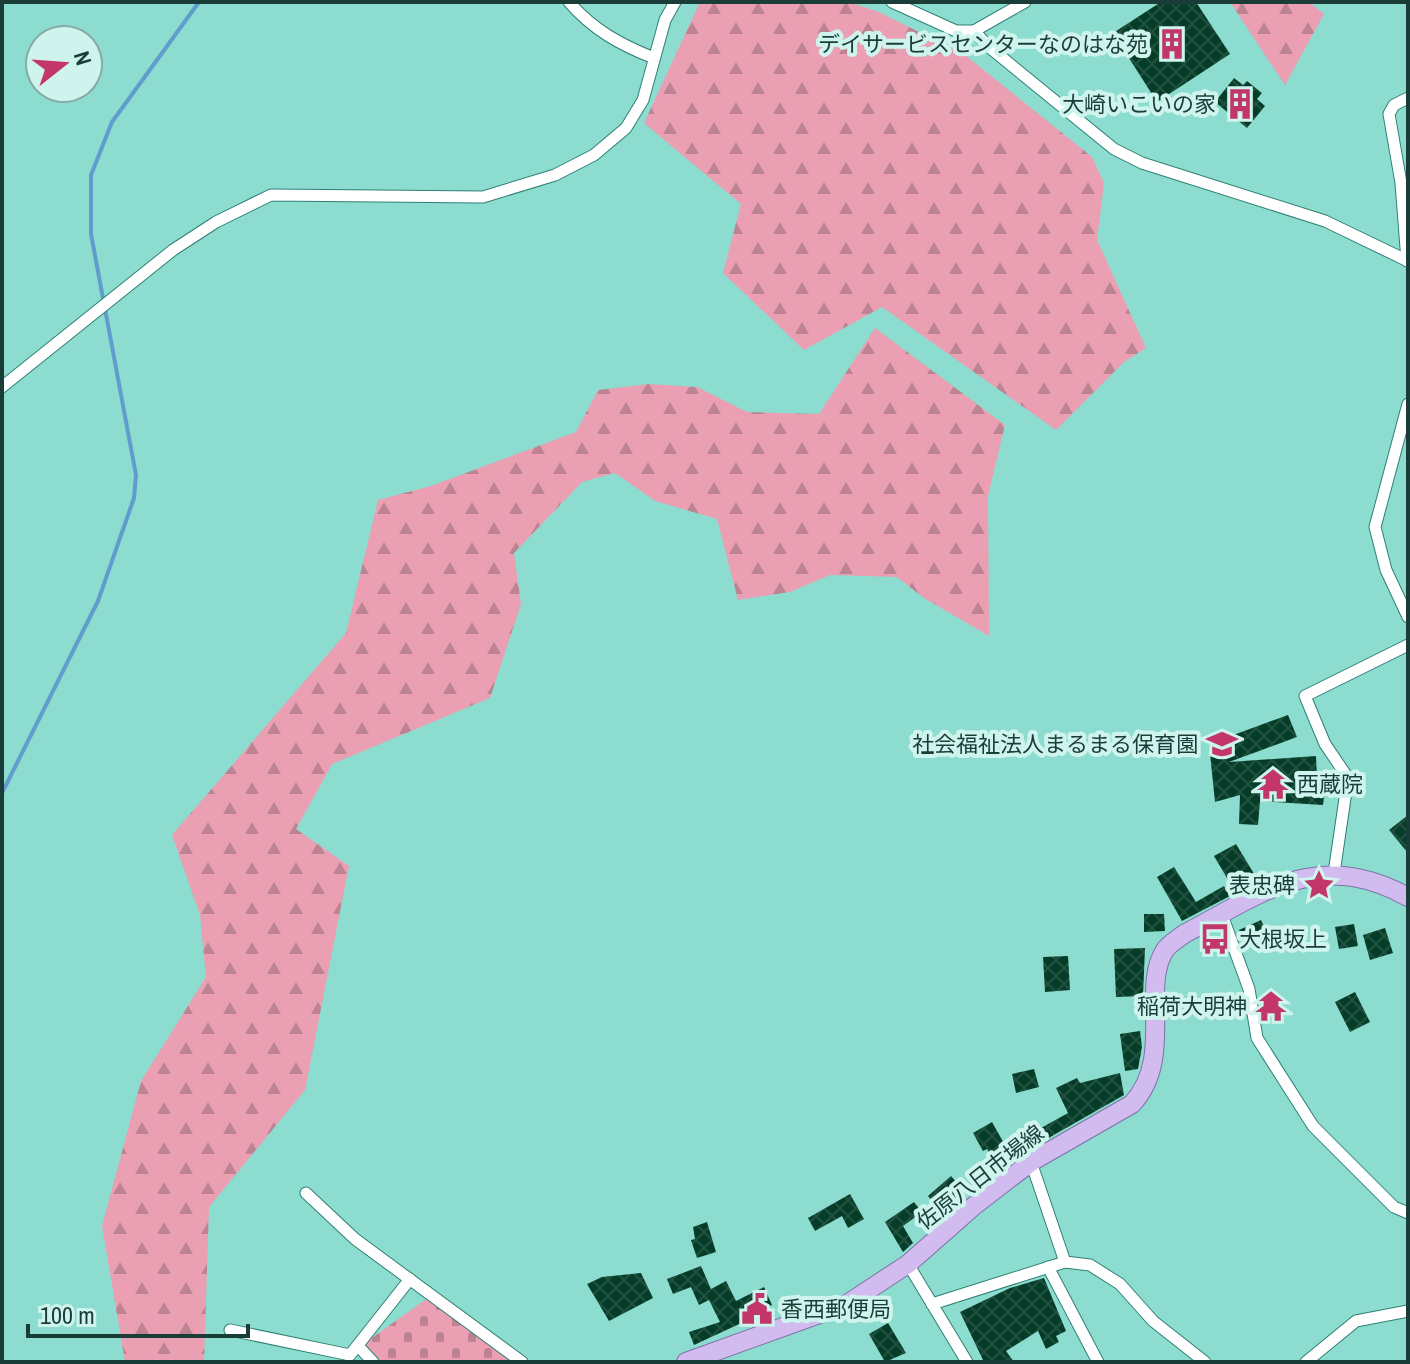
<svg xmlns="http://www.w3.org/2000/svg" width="1410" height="1364" font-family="'Archivo Narrow','Noto Sans JP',sans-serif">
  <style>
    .forest { fill: url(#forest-firs) }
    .cemetery { fill: url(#cemetery-stones) }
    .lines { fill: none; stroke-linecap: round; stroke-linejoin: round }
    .stream { stroke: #609dcd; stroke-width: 4 }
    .building { fill: url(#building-cross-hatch) }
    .minor-casing { stroke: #2e8075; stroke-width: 13 }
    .primary-casing { stroke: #7e72a8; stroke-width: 20 }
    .minor { stroke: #fff; stroke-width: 11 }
    .primary { stroke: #d1bbef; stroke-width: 18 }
    .labels { text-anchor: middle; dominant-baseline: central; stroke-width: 8; stroke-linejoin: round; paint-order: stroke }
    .poi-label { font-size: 22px; fill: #1b3d38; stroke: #cef4ed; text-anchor: end }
    .street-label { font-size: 22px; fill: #1b3d38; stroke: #cef4ed }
  </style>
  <defs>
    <pattern id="forest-firs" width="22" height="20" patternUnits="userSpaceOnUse" patternTransform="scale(2)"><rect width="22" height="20" fill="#eb9fb2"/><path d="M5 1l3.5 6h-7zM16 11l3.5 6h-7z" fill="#be8392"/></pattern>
    <pattern id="cemetery-stones" width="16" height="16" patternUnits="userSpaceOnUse" patternTransform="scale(2)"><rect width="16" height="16" fill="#eb9fb2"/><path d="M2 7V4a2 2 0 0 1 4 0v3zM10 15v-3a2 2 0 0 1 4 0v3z" fill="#be8392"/></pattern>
    <pattern id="building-cross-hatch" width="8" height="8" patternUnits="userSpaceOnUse" patternTransform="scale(2)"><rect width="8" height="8" fill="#063d29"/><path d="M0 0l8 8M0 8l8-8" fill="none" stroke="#215140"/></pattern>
  </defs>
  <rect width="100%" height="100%" fill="#8cdccf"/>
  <!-- forest -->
  <g class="forest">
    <polygon points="700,2 849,2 879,12 965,55 1092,157 1104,183 1097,240 1146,348 1124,362 1056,430 882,307 804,350 723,273 741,204 644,123"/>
    <polygon points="1230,2 1309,2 1324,14 1285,85"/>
    <polygon points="875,328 1005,425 988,496 989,636 924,598 897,577 830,575 790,592 738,600 717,519 655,501 615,473 582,482 514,553 521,604 490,698 332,764 296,829 349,866 305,1090 209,1207 204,1362 125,1362 102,1226 141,1081 206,977 200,915 172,835 346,633 378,500 431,486 576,432 598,390 649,384 697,387 747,412 819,414"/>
  </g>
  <!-- cemetery -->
  <polygon class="cemetery" points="432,1295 524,1362 373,1362 359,1347"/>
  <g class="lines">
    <!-- stream -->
    <polyline class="stream" points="2,793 98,601 134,498 136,475 91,234 91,175 112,122 199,2"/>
  </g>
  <!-- building -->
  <g class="building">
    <polygon points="1161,2 1196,2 1230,54 1157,102 1113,33"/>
    <polygon points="1234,78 1243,85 1247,81 1262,93 1257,99 1265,106 1247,128 1215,102"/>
    <polygon points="1288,715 1297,737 1229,762 1316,756 1317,778 1329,779 1327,797 1324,797 1323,805 1260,801 1258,825 1239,824 1240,795 1215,802 1209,744"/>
    <polygon points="1408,815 1408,853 1389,830"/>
    <polygon points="1236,844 1256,877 1234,890 1214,856"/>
    <polygon points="1174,867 1196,902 1224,886 1230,896 1182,921 1157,877"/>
    <polygon points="1144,914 1164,914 1165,931 1144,932"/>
    <polygon points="1261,920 1268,935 1247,945 1239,930"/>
    <polygon points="1354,924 1358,946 1339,949 1335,927"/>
    <polygon points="1385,928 1393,953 1370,960 1363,935"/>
    <polygon points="1145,948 1143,996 1116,997 1114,949"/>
    <polygon points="1068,956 1070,990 1045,992 1043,957"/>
    <polygon points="1355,992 1370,1022 1350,1032 1335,1002"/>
    <polygon points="1140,1031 1142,1047 1138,1069 1125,1071 1120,1034"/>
    <polygon points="1034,1069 1039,1087 1016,1093 1012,1074"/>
    <polygon points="1120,1073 1124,1095 1038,1144 1032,1133 1068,1113 1056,1088 1077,1078 1080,1083"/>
    <polygon points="992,1122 1006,1147 991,1155 987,1149 983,1151 973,1133"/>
    <polygon points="951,1176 965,1192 961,1196 964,1199 944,1216 928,1196"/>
    <polygon points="850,1194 864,1219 848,1228 842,1216 815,1231 808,1218"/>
    <polygon points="914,1202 922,1212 903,1226 913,1243 903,1252 885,1222"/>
    <polygon points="707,1222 716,1252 697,1258 691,1240 695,1239 693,1227"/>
    <polygon points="701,1266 711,1289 726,1281 736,1301 764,1287 772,1305 767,1307 772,1317 753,1325 750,1319 694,1345 689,1332 720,1322 709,1300 699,1305 691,1287 673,1294 667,1279"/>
    <polygon points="641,1273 653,1298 609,1321 587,1284 602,1277"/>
    <polygon points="1044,1278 1066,1331 1056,1336 1059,1342 1046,1349 1038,1331 1006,1351 1014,1362 984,1362 960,1312 1010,1288"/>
    <polygon points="888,1323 906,1353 885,1362 869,1334"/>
  </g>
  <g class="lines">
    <defs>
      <g id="minor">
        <path d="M569 2C593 30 621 45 654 58"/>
        <polyline points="892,2 956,31 974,31 1025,2"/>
        <polyline points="974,31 989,47 1114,149 1142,163 1325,221 1408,261"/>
        <polyline points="1407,261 1401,183 1389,114 1394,105 1408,98"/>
        <polyline points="2,387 173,250 216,222 271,195 483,197 555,175 594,155 626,128 643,100 665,20 675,2"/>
        <polyline points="1408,404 1375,527 1386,570 1408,617"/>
        <polyline points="1334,873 1348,778 1325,744 1305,696 1408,645"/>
        <polyline points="1222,915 1249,989 1257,1038 1313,1126 1394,1207 1408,1213"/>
        <polyline points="1031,1162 1065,1262"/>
        <polyline points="306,1193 355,1239 522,1362"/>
        <polyline points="908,1264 967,1362"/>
        <polyline points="1048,1267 1098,1362"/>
        <polyline points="932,1304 1065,1262 1090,1265 1120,1284 1153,1321 1205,1362"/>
        <polyline points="230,1330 350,1355 410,1279"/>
        <polyline points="359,1347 373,1362"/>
        <polyline points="1306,1362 1356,1321 1408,1311"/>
      </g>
      <path id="primary" d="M686 1362 847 1304 908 1264 975 1205 1031 1162 1132 1104C1175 1058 1140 988 1165 950 1170 943 1178 939 1184 934 1264 892 1318 848 1408 897"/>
    </defs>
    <!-- minor casing -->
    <use href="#minor" class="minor-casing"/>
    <!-- primary casing -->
    <use href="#primary" class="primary-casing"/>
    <!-- minor -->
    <use href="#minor" class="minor"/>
    <!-- primary -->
    <use href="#primary" class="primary"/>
  </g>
  <!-- icons -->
  <defs>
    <symbol id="building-bare" viewBox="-9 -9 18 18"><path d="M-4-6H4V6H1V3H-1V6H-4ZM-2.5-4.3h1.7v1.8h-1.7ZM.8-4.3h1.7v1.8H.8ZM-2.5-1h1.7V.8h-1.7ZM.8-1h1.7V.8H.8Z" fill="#c23669" stroke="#cef4ed" stroke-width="2.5" paint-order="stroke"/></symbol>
    <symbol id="school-bare" viewBox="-9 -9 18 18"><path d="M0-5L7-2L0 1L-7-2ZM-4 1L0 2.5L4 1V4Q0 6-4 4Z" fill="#c23669" stroke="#cef4ed" stroke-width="2.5" paint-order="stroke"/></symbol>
    <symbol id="temple-bare" viewBox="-9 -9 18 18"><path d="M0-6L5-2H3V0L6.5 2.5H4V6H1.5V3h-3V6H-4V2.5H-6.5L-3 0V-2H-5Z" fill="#c23669" stroke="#cef4ed" stroke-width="2.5" paint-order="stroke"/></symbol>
    <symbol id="sight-bare" viewBox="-9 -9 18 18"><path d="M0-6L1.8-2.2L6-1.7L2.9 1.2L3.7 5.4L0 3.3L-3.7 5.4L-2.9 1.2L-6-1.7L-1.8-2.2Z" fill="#c23669" stroke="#cef4ed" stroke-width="2.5" paint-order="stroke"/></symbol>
    <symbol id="bus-bare" viewBox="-9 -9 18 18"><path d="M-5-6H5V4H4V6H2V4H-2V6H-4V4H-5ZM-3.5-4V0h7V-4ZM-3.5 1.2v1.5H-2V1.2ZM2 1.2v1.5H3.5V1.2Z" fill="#c23669" stroke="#cef4ed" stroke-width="2.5" paint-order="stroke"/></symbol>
    <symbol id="civic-bare" viewBox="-9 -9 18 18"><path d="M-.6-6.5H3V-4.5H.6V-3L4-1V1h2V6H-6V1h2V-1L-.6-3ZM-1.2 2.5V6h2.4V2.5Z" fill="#c23669" stroke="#cef4ed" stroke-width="2.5" paint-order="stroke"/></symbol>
  </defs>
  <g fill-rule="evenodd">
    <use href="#building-bare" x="1150" y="22" width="44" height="44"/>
    <use href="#building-bare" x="1218" y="82" width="44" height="44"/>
    <use href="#school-bare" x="1200" y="722" width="44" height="44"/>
    <use href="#temple-bare" x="1251" y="762" width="44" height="44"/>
    <use href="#sight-bare" x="1297" y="863" width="44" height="44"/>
    <use href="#bus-bare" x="1193" y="917" width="44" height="44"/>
    <use href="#temple-bare" x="1249" y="984" width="44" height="44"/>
    <use href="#civic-bare" x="735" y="1287" width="44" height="44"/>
  </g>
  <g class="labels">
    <!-- poi labels -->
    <g class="poi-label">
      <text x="1148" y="44">デイサービスセンターなのはな苑</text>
      <text x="1216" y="104">大崎いこいの家</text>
      <text x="1198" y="744">社会福祉法人まるまる保育園</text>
      <text x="1297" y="784" text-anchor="start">西蔵院</text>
      <text x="1295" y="885">表忠碑</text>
      <text x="1239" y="939" text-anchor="start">大根坂上</text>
      <text x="1247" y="1006">稲荷大明神</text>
      <text x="781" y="1309" text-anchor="start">香西郵便局</text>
    </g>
    <!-- street labels -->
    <g class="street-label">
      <text transform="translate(980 1177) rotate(-38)">佐原八日市場線</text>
    </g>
  </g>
  <!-- border -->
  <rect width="1410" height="1364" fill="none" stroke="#1b3d38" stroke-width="8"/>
  <!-- north arrow -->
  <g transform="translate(64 64) rotate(73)"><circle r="38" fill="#cef4ed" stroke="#86aba5" stroke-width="2"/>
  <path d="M0-6L14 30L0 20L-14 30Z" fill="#c23669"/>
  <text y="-12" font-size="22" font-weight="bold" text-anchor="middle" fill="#1b3d38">N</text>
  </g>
  <!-- scale -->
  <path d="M28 1324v12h220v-12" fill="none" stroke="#1b3d38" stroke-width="4"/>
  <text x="40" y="1324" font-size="24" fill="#1b3d38" stroke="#cef4ed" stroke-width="6" paint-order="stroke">100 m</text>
</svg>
